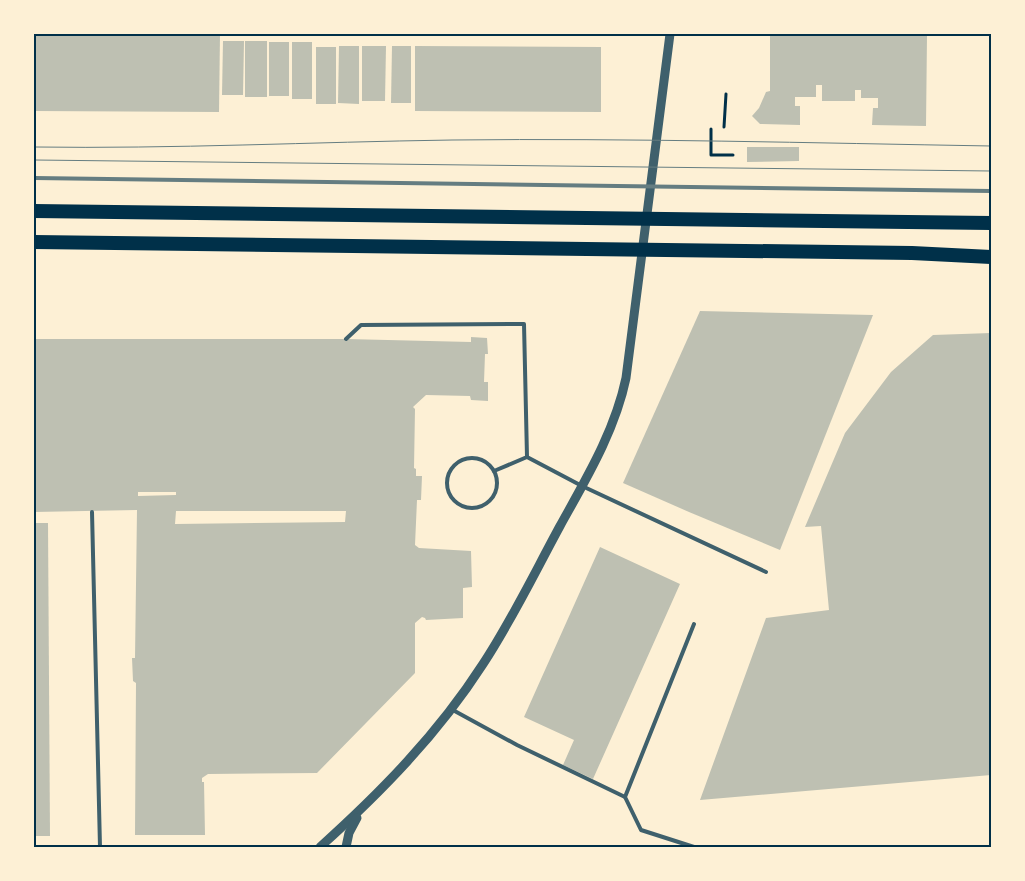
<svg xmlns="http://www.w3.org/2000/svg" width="1025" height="881" font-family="Cabin,sans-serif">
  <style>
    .building { fill: #bec0b2; fill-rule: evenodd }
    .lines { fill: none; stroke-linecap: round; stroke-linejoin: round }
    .path { stroke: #003049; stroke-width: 3 }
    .service { stroke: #3f606c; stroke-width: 4 }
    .tertiary { stroke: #3f606c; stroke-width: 9 }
    .trunk { stroke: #003049; stroke-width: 14 }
    .tram { stroke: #657d81; stroke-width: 1 }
    .rail { stroke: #657d81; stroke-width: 4 }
    .neatline { fill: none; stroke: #003049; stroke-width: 2 }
  </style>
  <rect width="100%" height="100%" fill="#fdf0d5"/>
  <!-- building -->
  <g class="building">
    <polygon points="34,34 220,34 219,112 34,111"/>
    <polygon points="770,34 927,36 926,126 872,125 873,108 878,108 878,98 861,98 861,90 855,90 855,101 822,101 822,85 816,85 816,97 795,97 795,106 800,106 800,125 760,124 752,116 759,108 766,92 770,91"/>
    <polygon points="223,41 244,41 243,95 222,95"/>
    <rect x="245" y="41" width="22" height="56"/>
    <rect x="269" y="42" width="20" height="54"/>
    <rect x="292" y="42" width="20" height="57"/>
    <polygon points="339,46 359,46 359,104 338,103"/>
    <polygon points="362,46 386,46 385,101 362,101"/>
    <polygon points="392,46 411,46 411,103 391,103"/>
    <polygon points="415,46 601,47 601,112 415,111"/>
    <rect x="316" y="47" width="20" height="57"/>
    <polygon points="747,147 799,147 799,161 747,162"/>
    <polygon points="700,311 873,315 780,550 689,512 623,483"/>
    <polygon points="991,333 991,775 700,800 766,618 829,610 821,526 805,527 845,433 891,372 933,335"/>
    <path d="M471 337 487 338 488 354H485L484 382H488V401L471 400 470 396 426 395 413 407 415 409 414 468 416 469V476H422L421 500H417L415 545 419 548 471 551 472 587 463 588V618L426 620 425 618 422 617 415 623V673L317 773 208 774 202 778V782H204L205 835H135L136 683 133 681 132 658H135L137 510 34 512V339H346L471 342ZM138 492H176V495L138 496ZM176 511H346L345 522 175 524Z"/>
    <polygon points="34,523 48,523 50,836 34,836"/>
    <polygon points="600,547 680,584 593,779 563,765 574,740 524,717"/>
  </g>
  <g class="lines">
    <!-- path -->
    <g class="path">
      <polyline points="724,127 726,94"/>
      <polyline points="711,129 711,155 733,155"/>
    </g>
    <!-- service -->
    <g class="service">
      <polyline points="346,339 361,325 524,324 527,457 582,486 766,572"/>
      <circle cx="472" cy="483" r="25"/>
      <polyline points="494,471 527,457"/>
      <polyline points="92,512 100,847"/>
      <polyline points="451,709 517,745 625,797"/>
      <polyline points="694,847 641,830 625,797 694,624"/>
    </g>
    <!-- tertiary -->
    <g class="tertiary">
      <path d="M320 847C381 792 438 734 483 664 512 620 535 572 560 526 586 479 615 431 626 378L670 34"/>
      <polyline points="346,847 349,833 357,818"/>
    </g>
    <!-- trunk -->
    <g class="trunk">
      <polyline points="34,211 991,223"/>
      <polyline points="34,242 912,253 991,257"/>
    </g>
    <!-- tram -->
    <g class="tram">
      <path d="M34 147C173 149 313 142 452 140 632 138 812 143 991 146"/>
      <polyline points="34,160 991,171"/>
    </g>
    <!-- rail -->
    <polyline class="rail" points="34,178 991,191"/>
  </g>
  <!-- border -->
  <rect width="1025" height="881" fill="none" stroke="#fdf0d5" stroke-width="70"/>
  <rect x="35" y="35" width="955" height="811" class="neatline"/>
</svg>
